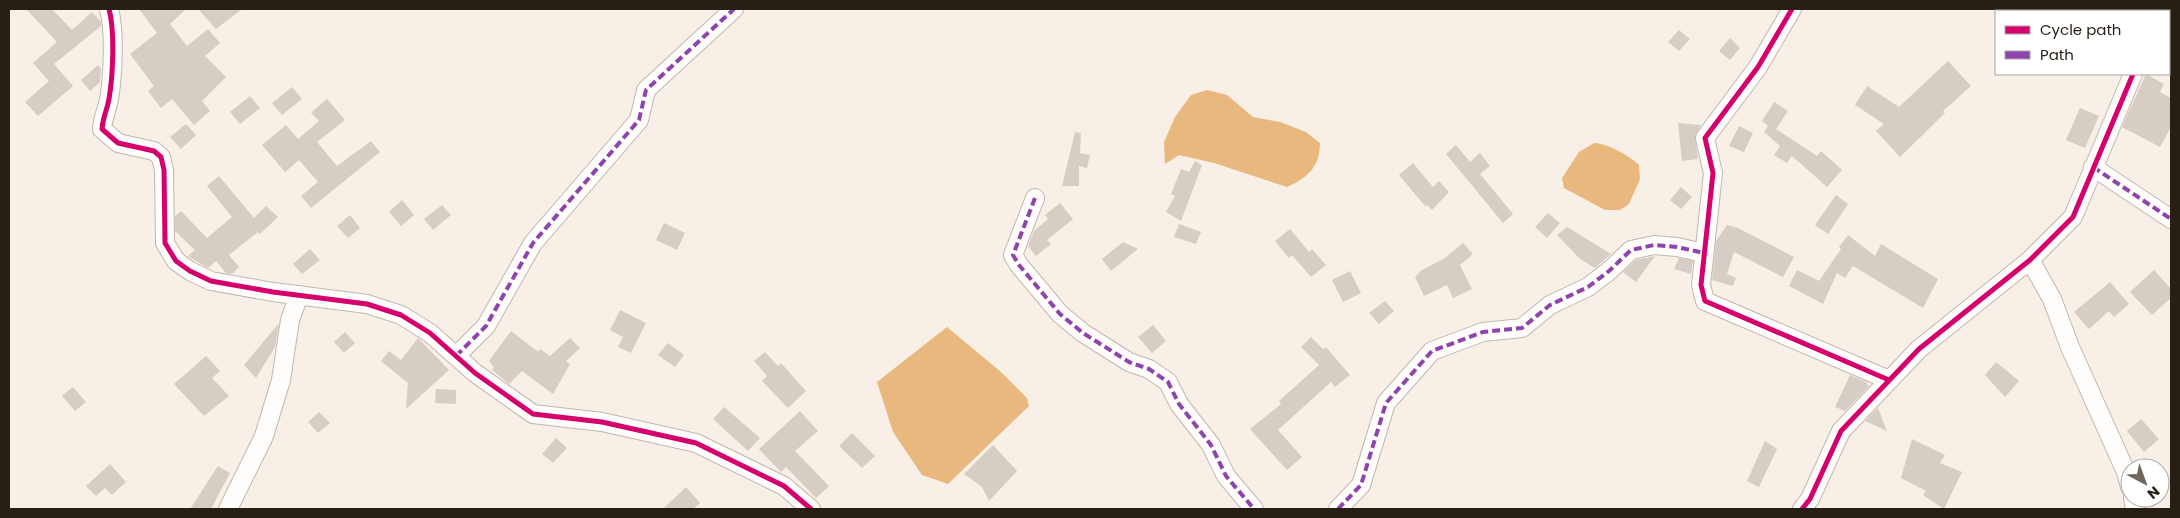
<svg xmlns="http://www.w3.org/2000/svg" width="2180" height="518" font-family="Poppins,sans-serif">
  <style>
    .water { fill: #e8b87e }
    .building { fill: #d6cdc4 }
    .lines { fill: none; stroke-linecap: round; stroke-linejoin: round }
    .street-casing { stroke: #c0b7af; stroke-width: 20 }
    .street { stroke: #fefdfb; stroke-width: 18 }
    .quiet { stroke: #8e44ad; stroke-width: 4; stroke-dasharray: 8 4; stroke-linecap: butt }
    .cycleway-casing { stroke: #fff; stroke-width: 8 }
    .cycleway { stroke: #d6006c; stroke-width: 5 }
  </style>
  <rect width="100%" height="100%" fill="#f8efe6"/>
  <!-- water -->
  <g class="water">
    <path d="M1207 90 1227 95 1253 117 1280 122 1306 132 1320 143C1320 167 1307 178 1287 187L1214 163 1179 155 1165 164 1164 142 1175 117 1191 95Z"/>
    <path d="M1594 143C1609 144 1628 155 1639 165L1640 179 1629 204 1620 210H1605L1564 188 1562 178 1579 152Z"/>
    <polygon points="947,327 1001,372 1027,398 1029,406 948,484 922,475 893,432 877,382"/>
  </g>
  <!-- building -->
  <g class="building">
    <polygon points="26,9 52,9 72,30 92,12 101,22 101,26 54,64 73,86 38,116 25,102 49,81 33,63 57,42"/>
    <polygon points="139,9 186,9 170,24 187,46 208,29 220,43 205,56 226,77 202,101 210,111 194,125 172,99 161,108 148,91 154,86 130,54 157,33"/>
    <polygon points="198,9 242,9 216,29"/>
    <polygon points="1679,30 1690,39 1679,51 1668,42"/>
    <polygon points="1730,38 1740,48 1730,60 1719,51"/>
    <polygon points="1948,61 1971,86 1943,111 1945,113 1900,157 1876,131 1884,124 1855,105 1867,86 1899,107"/>
    <polygon points="98,65 101,69 100,82 90,91 81,80"/>
    <polygon points="2146,74 2164,84 2160,92 2171,98 2171,127 2160,147 2122,127"/>
    <polygon points="292,87 302,99 282,115 272,103"/>
    <polygon points="250,96 260,108 240,124 230,112"/>
    <polygon points="327,99 345,120 317,142 337,166 371,141 380,152 311,208 301,196 318,182 299,160 285,172 262,145 286,125 298,139 319,121 311,113"/>
    <polygon points="1774,102 1788,111 1776,129 1817,156 1821,151 1842,170 1827,187 1792,156 1787,163 1774,155 1780,146 1764,132 1768,126 1762,121"/>
    <polygon points="2080,108 2099,116 2085,148 2066,140"/>
    <polygon points="1678,123 1701,125 1695,136 1698,159 1682,161"/>
    <polygon points="186,124 196,135 181,149 170,137"/>
    <polygon points="1739,126 1753,133 1744,152 1729,146"/>
    <polygon points="1075,132 1081,133 1080,153 1090,155 1087,168 1079,166 1079,186 1062,186"/>
    <polygon points="1456,145 1470,162 1480,153 1490,166 1480,174 1513,214 1503,223 1446,154"/>
    <polygon points="1195,161 1202,165 1181,221 1166,212 1175,196 1171,194 1181,169 1189,172"/>
    <polygon points="1413,163 1433,187 1439,181 1449,192 1432,210 1427,205 1425,206 1399,175"/>
    <polygon points="219,176 254,218 266,206 278,217 260,234 258,232 229,255 239,267 232,274 226,273 216,261 208,268 188,256 195,250 175,231 175,216 181,211 207,238 232,217 207,186"/>
    <polygon points="1681,187 1692,197 1681,209 1670,200"/>
    <polygon points="1836,195 1848,204 1828,234 1815,225"/>
    <polygon points="402,200 414,215 401,226 389,212"/>
    <polygon points="1060,203 1073,219 1047,240 1051,244 1036,256 1028,246 1034,231 1048,219 1045,215"/>
    <polygon points="442,205 451,215 433,230 424,219"/>
    <polygon points="1548,213 1560,223 1547,238 1535,227"/>
    <polygon points="350,215 360,228 348,238 337,226"/>
    <polygon points="664,223 685,233 677,250 656,240"/>
    <polygon points="1179,224 1201,232 1196,244 1174,237"/>
    <polygon points="1727,225 1738,228 1794,257 1783,277 1734,252 1727,274 1736,278 1733,286 1712,280 1716,241"/>
    <polygon points="1567,227 1611,254 1595,268 1580,259 1557,235"/>
    <polygon points="1290,229 1309,252 1312,249 1326,265 1311,277 1292,255 1289,258 1275,241"/>
    <polygon points="1848,235 1875,256 1881,244 1938,279 1923,308 1853,266 1845,278 1837,273 1823,304 1789,286 1797,270 1819,281 1841,249 1839,247"/>
    <polygon points="1123,242 1138,249 1111,271 1102,259"/>
    <polygon points="1463,243 1473,254 1460,265 1472,289 1453,298 1447,285 1424,296 1415,277 1422,270 1445,258"/>
    <polygon points="310,249 320,260 302,274 293,264"/>
    <polygon points="1655,256 1636,282 1623,272 1636,260"/>
    <polygon points="1679,258 1693,261 1691,274 1674,269"/>
    <polygon points="2154,270 2171,289 2171,298 2152,315 2130,292"/>
    <polygon points="1350,271 1361,293 1343,302 1332,280"/>
    <polygon points="2110,282 2129,304 2114,317 2109,311 2089,329 2074,312"/>
    <polygon points="1385,301 1394,311 1379,324 1369,313"/>
    <polygon points="620,310 646,323 631,353 618,347 623,337 610,330"/>
    <polygon points="279,323 275,347 256,378 244,365"/>
    <polygon points="1153,325 1166,341 1152,353 1138,337"/>
    <polygon points="511,331 538,352 540,349 550,356 570,338 580,348 566,361 570,364 553,394 522,371 509,384 492,370 494,367 489,361"/>
    <polygon points="345,332 355,343 344,353 334,342"/>
    <polygon points="1311,337 1323,349 1326,347 1350,375 1335,387 1331,382 1278,430 1302,457 1287,470 1250,429 1281,404 1279,401 1319,365 1301,347"/>
    <polygon points="418,338 449,370 406,409 408,383 381,361 389,351 401,360"/>
    <polygon points="668,343 684,355 675,367 658,355"/>
    <polygon points="765,352 778,366 781,363 806,391 788,408 762,381 767,376 754,361"/>
    <polygon points="206,356 220,371 212,378 229,396 204,416 174,384"/>
    <polygon points="1996,362 2019,381 2005,397 1985,375"/>
    <polygon points="1850,375 1866,382 1869,386 1845,411 1835,407"/>
    <polygon points="73,387 86,402 75,411 62,396"/>
    <polygon points="436,389 456,390 456,404 435,403"/>
    <polygon points="724,407 760,438 748,451 713,419"/>
    <polygon points="1878,408 1887,431 1865,421"/>
    <polygon points="800,411 818,431 795,451 829,486 816,498 786,467 781,472 759,449"/>
    <polygon points="319,412 330,423 318,433 308,422"/>
    <polygon points="2141,419 2159,439 2144,452 2127,431"/>
    <polygon points="852,433 875,456 862,468 839,446"/>
    <polygon points="556,438 567,448 553,463 542,454"/>
    <polygon points="1912,439 1945,455 1940,463 1962,472 1944,509 1923,495 1926,491 1901,478"/>
    <polygon points="1765,441 1777,449 1759,487 1747,481"/>
    <polygon points="993,445 1017,471 989,501 982,487 964,474"/>
    <polygon points="110,464 126,482 112,495 105,488 96,496 86,486"/>
    <polygon points="218,466 230,473 211,509 190,509"/>
    <polygon points="686,487 700,503 693,509 663,509"/>
  </g>
  <g class="lines">
    <defs>
      <g id="street">
        <path d="M109 9C115 31 113 76 109 99 107 111 103 116 102 129L118 143 154 151 161 157 164 170 165 243 176 261 190 271 211 281 273 292 367 304 401 315 430 333 475 373 533 414 602 422 696 443 784 486 811 509"/>
        <polyline points="1792,9 1758,67 1705,138 1713,173 1701,285 1705,301 1889,380"/>
        <polyline points="2156,11 2157,9"/>
        <polyline points="2093,167 2171,219"/>
        <polyline points="1035,198 1013,255 1019,265 1060,314 1083,333 1129,362 1149,369 1168,382 1179,404 1211,445 1226,476 1254,509"/>
        <polyline points="2030,260 2052,299 2070,347 2126,472 2130,487"/>
        <polyline points="456,356 486,326 533,243 639,120 646,90 734,9"/>
        <polyline points="2133,498 2135,509"/>
        <polyline points="228,509 264,436 281,380 290,320 299,295"/>
        <polyline points="1338,509 1361,485 1386,403 1432,351 1483,332 1522,328 1550,305 1588,287 1609,271 1631,250 1654,245 1677,247 1704,253"/>
        <polyline points="1802,509 1810,499 1841,431 1919,349 2030,260 2073,217 2133,74"/>
      </g>
    </defs>
    <!-- street casing -->
    <use href="#street" class="street-casing"/>
    <!-- street -->
    <use href="#street" class="street"/>
    <!-- quiet -->
    <g class="quiet">
      <polyline points="2093,167 2171,219"/>
      <polyline points="1035,198 1013,255 1019,265 1060,314 1083,333 1129,362 1149,369 1168,382 1179,404 1211,445 1226,476 1254,509"/>
      <polyline points="456,356 486,326 533,243 639,120 646,90 734,9"/>
      <polyline points="1338,509 1361,485 1386,403 1432,351 1483,332 1522,328 1550,305 1588,287 1609,271 1631,250 1654,245 1677,247 1704,253"/>
    </g>
    <defs>
      <g id="cycleway">
        <path d="M109 9C115 31 113 76 109 99 107 111 103 116 102 129L118 143 154 151 161 157 164 170 165 243 176 261 190 271 211 281 273 292 367 304 401 315 430 333 475 373 533 414 602 422 696 443 784 486 811 509"/>
        <polyline points="1792,9 1758,67 1705,138 1713,173 1701,285 1705,301 1889,380"/>
        <polyline points="1802,509 1810,499 1841,431 1919,349 2030,260 2073,217 2133,74"/>
      </g>
    </defs>
    <!-- cycleway casing -->
    <use href="#cycleway" class="cycleway-casing"/>
    <!-- cycleway -->
    <use href="#cycleway" class="cycleway"/>
  </g>
  <!-- border -->
  <rect width="2180" height="518" fill="none" stroke="#271e14" stroke-width="20"/>
  <!-- legend -->
  <rect x="1995" y="10" width="175" height="65" fill="#ffffff" stroke="#a9a5a1"/>
  <rect x="2005" y="26" width="25" height="8" fill="#d6006c" stroke="#a9a5a1"/>
  <text x="2040" y="35" font-size="15" fill="#271e14">Cycle path</text>
  <rect x="2005" y="51" width="25" height="8" fill="#8e44ad" stroke="#a9a5a1"/>
  <text x="2040" y="60" font-size="15" fill="#271e14">Path</text>
  <!-- north arrow -->
  <g transform="translate(2145 483) rotate(139)"><circle r="24" fill="#ffffff" stroke="#a9a5a1"/>
  <path d="M0-4L9 19L0 12L-9 19Z" fill="#70675e"/>
  <text y="-8" font-size="14" font-weight="bold" text-anchor="middle" fill="#271e14">N</text>
  </g>
</svg>
